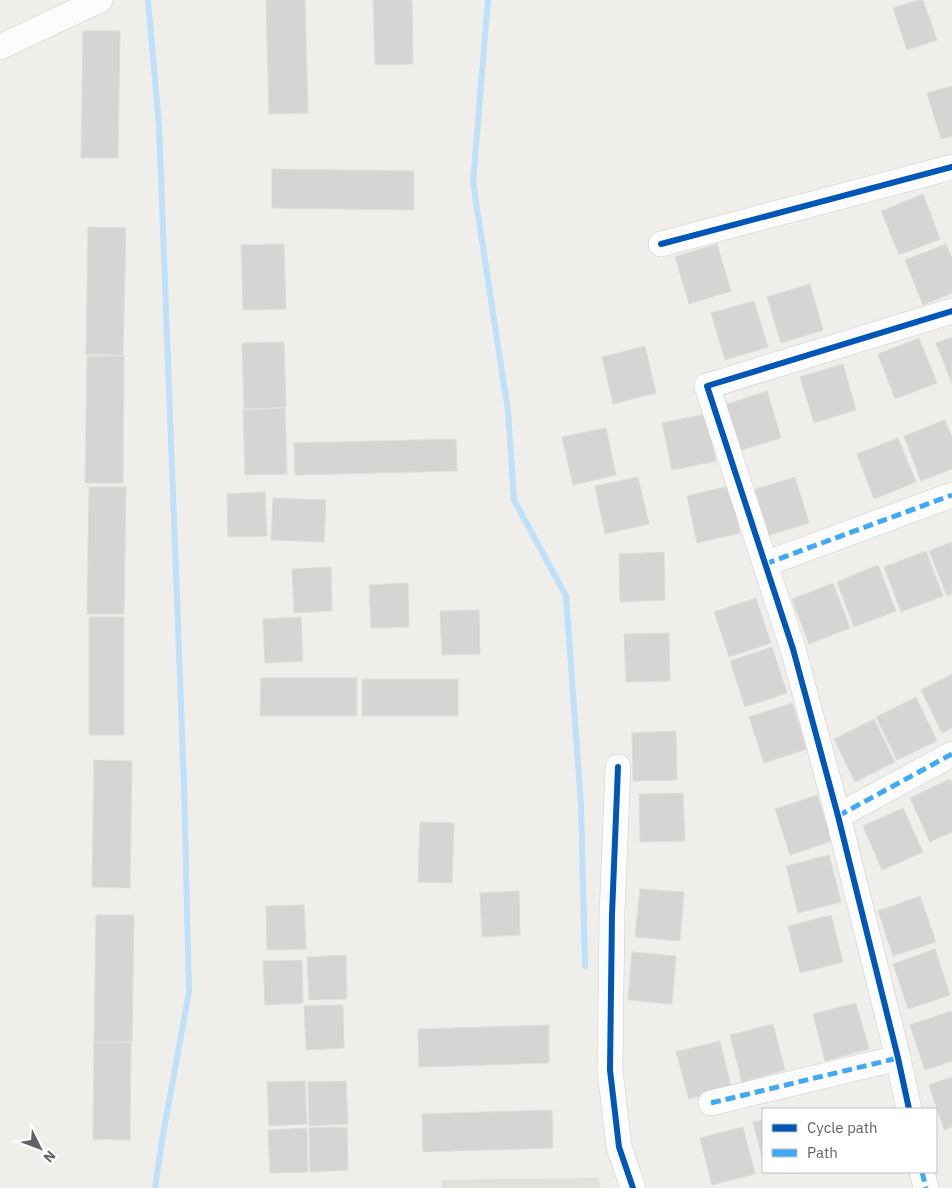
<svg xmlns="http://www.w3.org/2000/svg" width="952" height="1188" font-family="'IBM Plex Sans',sans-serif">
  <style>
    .education { fill: #e2e0da }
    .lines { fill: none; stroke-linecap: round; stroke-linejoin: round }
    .stream { stroke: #bfe0f9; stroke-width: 6 }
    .building { fill: #d6d5d3; stroke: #deddd9 }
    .minor-casing { stroke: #cbcccc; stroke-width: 26 }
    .minor { stroke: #fdfcfc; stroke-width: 25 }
    .quiet { stroke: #3fa9f5; stroke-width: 5; stroke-dasharray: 10 5; stroke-linecap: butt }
    .cycleway-casing { stroke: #fff; stroke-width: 9 }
    .cycleway { stroke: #0057b8; stroke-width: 6 }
  </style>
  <rect width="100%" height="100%" fill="#efeeea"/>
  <!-- education -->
  <polygon class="education" points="598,1178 601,1188 442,1188 441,1180"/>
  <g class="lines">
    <!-- stream -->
    <g class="stream">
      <polyline points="148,0 159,125 184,784 189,992 162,1140 155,1188"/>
      <polyline points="488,0 473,182 508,411 514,500 566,596 581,804 585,966"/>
    </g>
  </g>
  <!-- building -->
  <g class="building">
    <polygon points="266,0 305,0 308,113 269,114"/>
    <polygon points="373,0 412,0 413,64 375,65"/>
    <polygon points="918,0 923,0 937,40 907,50 893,8"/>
    <polygon points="83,31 120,31 118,158 81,158"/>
    <polygon points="952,86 952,136 941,139 927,93"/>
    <polygon points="272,169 414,171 414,210 272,208"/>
    <polygon points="923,194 940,239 899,255 881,211"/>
    <polygon points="88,227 126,228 123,355 86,354"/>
    <polygon points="284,244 286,309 243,310 241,245"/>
    <polygon points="717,244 731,291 689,304 675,257"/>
    <polygon points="946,244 952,258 952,293 923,305 905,260"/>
    <polygon points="810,284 823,330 781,343 767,297"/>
    <polygon points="754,301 768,347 725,360 711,313"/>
    <polygon points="952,337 952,384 936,343"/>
    <polygon points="919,338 937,383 895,399 878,354"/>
    <polygon points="284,342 286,407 244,409 242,343"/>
    <polygon points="645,346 656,393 613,404 602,357"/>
    <polygon points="87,356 124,356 123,483 85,483"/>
    <polygon points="843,364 856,410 814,423 800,377"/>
    <polygon points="767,391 781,438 738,451 725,405"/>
    <polygon points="285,408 287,474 245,475 243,410"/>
    <polygon points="706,414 716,461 672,470 662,423"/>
    <polygon points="945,420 952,437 952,469 921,481 904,436"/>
    <polygon points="606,428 616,475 573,485 562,437"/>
    <polygon points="898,438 916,482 874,499 857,454"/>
    <polygon points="456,439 457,471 295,475 294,443"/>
    <polygon points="638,477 649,524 605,534 595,486"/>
    <polygon points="795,477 809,523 766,536 753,490"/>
    <polygon points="730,486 740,533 697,543 687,496"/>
    <polygon points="89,487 126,487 124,614 87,614"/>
    <polygon points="265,492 267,536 228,537 227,494"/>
    <polygon points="273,498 326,500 324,542 271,540"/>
    <polygon points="952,542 952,594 947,596 929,551"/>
    <polygon points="926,551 943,596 901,612 884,567"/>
    <polygon points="664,552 665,600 620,602 619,554"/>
    <polygon points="878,565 896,611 854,627 837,582"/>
    <polygon points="331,567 332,611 294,613 292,569"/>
    <polygon points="408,583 409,627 371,628 369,585"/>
    <polygon points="833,583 850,628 809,644 792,599"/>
    <polygon points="756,598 771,643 729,657 714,612"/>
    <polygon points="479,610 480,654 442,655 440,611"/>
    <rect x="89" y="617" width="35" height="118"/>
    <polygon points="301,617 303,661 265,663 263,619"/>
    <polygon points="669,633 670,681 626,682 624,634"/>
    <polygon points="772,647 787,693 745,707 730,661"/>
    <polygon points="952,674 952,728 942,733 921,690"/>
    <polygon points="261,678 357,678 357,716 260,716"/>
    <rect x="362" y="679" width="96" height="37"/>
    <polygon points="916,697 937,741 897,760 876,717"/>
    <polygon points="792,703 807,749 764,763 749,717"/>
    <polygon points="874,719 895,762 855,782 834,739"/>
    <polygon points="676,731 677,780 633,781 632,733"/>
    <polygon points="94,760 132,761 130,888 92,887"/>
    <polygon points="950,779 952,783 952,832 930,842 910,798"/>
    <polygon points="683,793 685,841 640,842 639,794"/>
    <polygon points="817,795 832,841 790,855 775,809"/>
    <polygon points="903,808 923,852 882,870 863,826"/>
    <polygon points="420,822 454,823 452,883 418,882"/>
    <polygon points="829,855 841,902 798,913 786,866"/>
    <polygon points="640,889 684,892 680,941 635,937"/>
    <polygon points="519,891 520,935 482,937 480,893"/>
    <polygon points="920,896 936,942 893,956 878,911"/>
    <polygon points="304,905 306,949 267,950 266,906"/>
    <polygon points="96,915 134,915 132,1042 94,1042"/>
    <polygon points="831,915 843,962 800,973 788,926"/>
    <polygon points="935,949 950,995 908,1009 893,964"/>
    <polygon points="632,952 676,956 672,1004 628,1000"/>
    <polygon points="346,955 347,999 309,1000 307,957"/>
    <polygon points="302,960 303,1003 265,1005 263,961"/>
    <polygon points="856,1003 869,1049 825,1061 813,1014"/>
    <polygon points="343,1005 344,1048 306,1050 304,1006"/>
    <polygon points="952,1011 952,1061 925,1070 910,1025"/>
    <polygon points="773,1024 785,1070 742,1082 730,1035"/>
    <polygon points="549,1025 549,1063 419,1067 418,1029"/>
    <polygon points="720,1041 731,1087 689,1099 676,1052"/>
    <polygon points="94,1042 131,1043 130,1140 93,1139"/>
    <polygon points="952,1077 952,1127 944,1130 929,1085"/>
    <polygon points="305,1081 307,1124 269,1126 267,1082"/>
    <polygon points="346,1081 348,1124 309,1126 308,1082"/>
    <polygon points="552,1110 553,1148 423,1152 422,1114"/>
    <polygon points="763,1120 763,1161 753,1122"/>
    <polygon points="347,1127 348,1170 310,1172 309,1128"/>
    <polygon points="743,1127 755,1174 712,1185 700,1138"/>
    <polygon points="307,1128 308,1172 270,1173 268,1130"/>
  </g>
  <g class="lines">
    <defs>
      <g id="minor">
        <polyline points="0,47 100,0"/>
        <polyline points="661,244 952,167"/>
        <polyline points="765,564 952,495"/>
        <polyline points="618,767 612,914 610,1070 619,1147 633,1188"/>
        <polyline points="838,816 952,754"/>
        <polyline points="711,1103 898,1058"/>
        <polyline points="909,1109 898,1058 838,816 793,649 707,386 952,311"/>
        <polyline points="922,1172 926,1188"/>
      </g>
    </defs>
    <!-- minor casing -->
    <use href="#minor" class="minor-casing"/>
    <!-- minor -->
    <use href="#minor" class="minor"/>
    <!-- quiet -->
    <g class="quiet">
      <polyline points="765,564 952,495"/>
      <polyline points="838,816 952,754"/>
      <polyline points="711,1103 898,1058"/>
      <polyline points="922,1172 926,1188"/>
    </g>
    <defs>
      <g id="cycleway">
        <polyline points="661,244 952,167"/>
        <polyline points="618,767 612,914 610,1070 619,1147 633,1188"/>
        <polyline points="909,1109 898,1058 838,816 793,649 707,386 952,311"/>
      </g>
    </defs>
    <!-- cycleway casing -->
    <use href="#cycleway" class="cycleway-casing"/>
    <!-- cycleway -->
    <use href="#cycleway" class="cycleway"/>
  </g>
  <!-- legend -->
  <rect x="762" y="1108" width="175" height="65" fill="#ffffff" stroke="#bfc1c3"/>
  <rect x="772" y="1124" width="25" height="8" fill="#0057b8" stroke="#bfc1c3"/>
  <text x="807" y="1133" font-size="15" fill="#5f6368">Cycle path</text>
  <rect x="772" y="1149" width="25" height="8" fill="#3fa9f5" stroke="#bfc1c3"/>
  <text x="807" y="1158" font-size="15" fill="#5f6368">Path</text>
  <!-- north arrow -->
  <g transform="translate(40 1148) rotate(132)" stroke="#ffffff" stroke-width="4" paint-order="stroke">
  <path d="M0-4L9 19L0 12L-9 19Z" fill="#5f6368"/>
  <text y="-8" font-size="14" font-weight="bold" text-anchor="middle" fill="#5f6368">N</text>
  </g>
</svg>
